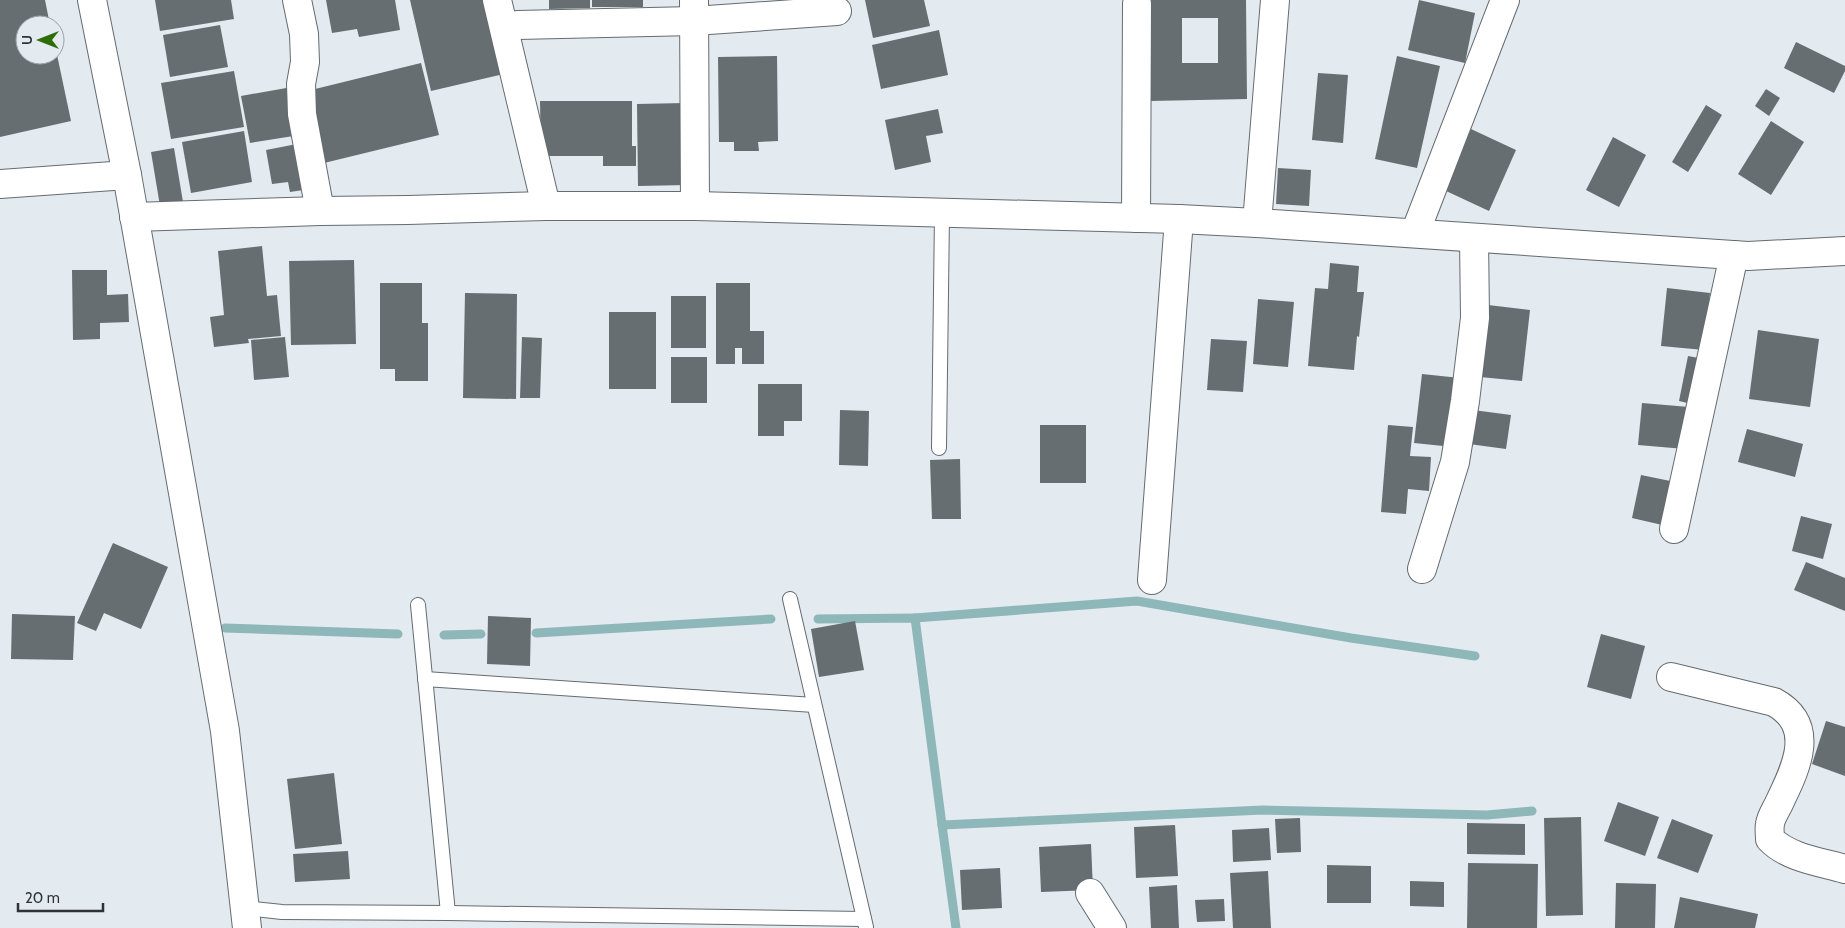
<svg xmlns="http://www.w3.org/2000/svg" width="1845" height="928" font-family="Cabin,sans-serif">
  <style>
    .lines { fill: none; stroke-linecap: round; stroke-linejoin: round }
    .stream { stroke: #8eb7b9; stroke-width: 9 }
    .building { fill: #666e71; fill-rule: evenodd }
    .lane-casing { stroke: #656b6f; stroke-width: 16 }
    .street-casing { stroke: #656b6f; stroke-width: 30 }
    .lane { stroke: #fff; stroke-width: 14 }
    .street { stroke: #fff; stroke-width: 28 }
  </style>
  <rect width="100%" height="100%" fill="#e3eaf0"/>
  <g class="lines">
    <!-- stream -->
    <g class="stream">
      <polyline points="915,618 1137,601 1351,638 1475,656"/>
      <polyline points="818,619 915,618 942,825 1263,810 1487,815 1532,811"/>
      <polyline points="225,628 398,634"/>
      <polyline points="536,633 771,619"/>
      <polyline points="444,635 481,634"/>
      <polyline points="942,825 956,928"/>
    </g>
  </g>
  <!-- building -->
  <g class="building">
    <polygon points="0,0 45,0 50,25 25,25 25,55 55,55 56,50 71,121 0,137"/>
    <polygon points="155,0 231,0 234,19 160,31"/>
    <polygon points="326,0 395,0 400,30 359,37 357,29 332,33"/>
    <polygon points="410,0 490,0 508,73 431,91"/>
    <polygon points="549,0 590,0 590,8 549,9"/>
    <rect x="592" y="0" width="51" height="7"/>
    <polygon points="865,0 924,0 930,26 873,38"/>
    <path d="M1149 0H1246L1247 99 1150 101ZM1182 18H1218V63H1182Z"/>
    <polygon points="1419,0 1475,13 1465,63 1408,50"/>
    <polygon points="220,25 228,67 170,77 163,35"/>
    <polygon points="939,30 948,75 881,89 872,45"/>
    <polygon points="1796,42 1845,66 1845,71 1834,93 1784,68"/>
    <polygon points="777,56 778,141 758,142 759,151 734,151 734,142 719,142 718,57"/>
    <polygon points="1397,56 1440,66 1417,168 1375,159"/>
    <polygon points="421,63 439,135 324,163 307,91"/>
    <polygon points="234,71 244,127 171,139 161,83"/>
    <polygon points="1318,73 1348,75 1343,143 1312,140"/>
    <polygon points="292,87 300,135 250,143 241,96"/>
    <polygon points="1766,89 1780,98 1769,116 1755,106"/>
    <polygon points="540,101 632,101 632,146 636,146 636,166 603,166 603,156 541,156"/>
    <polygon points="685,103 687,185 638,186 637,104"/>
    <polygon points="1706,105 1722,115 1688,172 1672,162"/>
    <polygon points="938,109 943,133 926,136 931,162 895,170 885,120"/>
    <polygon points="1771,121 1804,142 1771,195 1738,174"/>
    <polygon points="1471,129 1516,150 1489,211 1444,190"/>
    <polygon points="244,131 252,182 191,193 182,142"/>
    <polygon points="1613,137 1646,155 1619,207 1586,190"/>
    <polygon points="302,143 310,189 290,192 288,182 272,184 266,150"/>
    <polygon points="174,148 183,202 160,206 151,152"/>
    <polygon points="1278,168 1311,170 1309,206 1276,204"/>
    <polygon points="262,246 267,296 277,295 281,336 248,339 249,343 214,347 210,317 224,315 218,251"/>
    <polygon points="354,260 356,344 291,345 289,261"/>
    <polygon points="1330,263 1359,266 1357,292 1364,292 1359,337 1357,336 1354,370 1308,366 1315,288 1328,289"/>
    <polygon points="72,270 107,270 107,295 128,294 129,322 100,323 100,339 73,340"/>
    <polygon points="380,283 422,283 422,323 428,323 428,381 395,381 395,369 380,369"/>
    <polygon points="716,283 750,283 750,331 764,331 764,364 742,364 742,348 735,348 735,364 716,364"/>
    <polygon points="1667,288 1710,293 1704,350 1661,346"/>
    <polygon points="465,293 517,294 516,399 463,398"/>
    <rect x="671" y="296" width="35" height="52"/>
    <polygon points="1258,299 1294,302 1288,367 1253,364"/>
    <polygon points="1488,305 1530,310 1522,381 1480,377"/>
    <rect x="609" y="312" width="47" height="77"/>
    <polygon points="1758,330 1819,339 1810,407 1749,399"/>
    <polygon points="285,337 289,377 254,380 251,340"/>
    <polygon points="522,337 542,338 540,398 520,398"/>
    <polygon points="1211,339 1247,341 1243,392 1207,390"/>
    <polygon points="1688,356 1704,359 1696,405 1679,401"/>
    <rect x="671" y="357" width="36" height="46"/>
    <polygon points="1422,374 1460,378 1453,447 1414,443"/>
    <polygon points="758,384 802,384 802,421 784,421 784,436 758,436"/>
    <polygon points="1642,403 1689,407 1685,449 1638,445"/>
    <polygon points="840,410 869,411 868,466 839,465"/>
    <polygon points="1473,410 1511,415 1506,449 1469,444"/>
    <rect x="1040" y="425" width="46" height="58"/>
    <polygon points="1388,425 1413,427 1410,456 1431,457 1429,491 1408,489 1406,514 1381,512"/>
    <polygon points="1747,429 1803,444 1795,477 1738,462"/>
    <polygon points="960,459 961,519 932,519 930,460"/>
    <polygon points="1641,475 1680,483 1671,527 1632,518"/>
    <polygon points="1801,516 1832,524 1823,559 1792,551"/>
    <polygon points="113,543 168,567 141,629 104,613 96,631 77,623"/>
    <polygon points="1806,562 1845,578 1845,611 1794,590"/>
    <polygon points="12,614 75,616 73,660 11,659"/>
    <polygon points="488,616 531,618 530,666 487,664"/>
    <polygon points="855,621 864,670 819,677 811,629"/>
    <polygon points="1601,634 1645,646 1631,699 1587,687"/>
    <polygon points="1826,721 1845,727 1845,776 1812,764"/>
    <polygon points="334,773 342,844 295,849 287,779"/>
    <polygon points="1618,802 1659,817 1645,856 1604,841"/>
    <polygon points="1581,817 1583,915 1546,916 1544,818"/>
    <polygon points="1300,818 1301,852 1277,853 1275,819"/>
    <polygon points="1672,819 1713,835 1698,873 1657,858"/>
    <polygon points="1467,823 1525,824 1525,855 1467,854"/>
    <polygon points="1175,825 1178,876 1136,878 1134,827"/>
    <polygon points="1269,828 1271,860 1233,862 1232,830"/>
    <polygon points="1091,844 1093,890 1041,892 1039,847"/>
    <polygon points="348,851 350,879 295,882 293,854"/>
    <polygon points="1468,863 1538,864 1537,928 1467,928"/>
    <polygon points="1327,865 1371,866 1371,903 1327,903"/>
    <polygon points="1000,868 1002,908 962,910 960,870"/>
    <polygon points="1268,871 1271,928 1233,928 1230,873"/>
    <polygon points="1410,881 1444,882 1444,907 1410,906"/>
    <polygon points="1616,883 1656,884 1655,928 1615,928"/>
    <polygon points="1177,885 1179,928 1151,928 1149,887"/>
    <polygon points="1680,897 1758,914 1755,928 1674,928"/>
    <polygon points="1224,899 1225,921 1197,922 1195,900"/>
  </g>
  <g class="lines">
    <defs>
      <g id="lane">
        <polyline points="939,448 942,214"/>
        <polyline points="790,599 866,927"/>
        <polyline points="418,605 448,913"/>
        <polyline points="425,679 814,705"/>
        <polyline points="245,908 282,912 448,913 864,919"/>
      </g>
      <g id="street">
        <polyline points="92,0 127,175 225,731 247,928"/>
        <polyline points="297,0 304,34 305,62 301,84 302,114 320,211"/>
        <polyline points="497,0 546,206"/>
        <polyline points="694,0 695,206"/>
        <polyline points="517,25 694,21 837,11"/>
        <polyline points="0,184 127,175"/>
        <polyline points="134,217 320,211 408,210 546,206 695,206 1179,219 1257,223 1748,256 1845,251"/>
        <polyline points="1136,218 1137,4"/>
        <polyline points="1257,223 1275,0"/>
        <polyline points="1415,233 1505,0"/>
        <polyline points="1674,529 1734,255"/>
        <polyline points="1422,569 1455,462 1465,401 1475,318 1474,238"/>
        <polyline points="1152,580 1179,219"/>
        <path d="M1671 677 1774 702C1816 725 1797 766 1781 799 1778 807 1771 816 1770 824 1769 829 1770 834 1770 839 1788 858 1821 862 1845 869"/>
        <polyline points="1090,893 1112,928"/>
      </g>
    </defs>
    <!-- lane casing -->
    <use href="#lane" class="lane-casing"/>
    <!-- street casing -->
    <use href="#street" class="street-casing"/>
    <!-- lane -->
    <use href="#lane" class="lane"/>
    <!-- street -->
    <use href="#street" class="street"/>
  </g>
  <!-- north arrow -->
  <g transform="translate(40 40) rotate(270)"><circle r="24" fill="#e3eaf0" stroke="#9ba1a5"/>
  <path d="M0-4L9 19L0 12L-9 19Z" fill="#2d6e04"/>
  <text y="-8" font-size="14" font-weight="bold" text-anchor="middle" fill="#303335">U</text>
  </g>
  <!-- scale -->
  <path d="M18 903v8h85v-8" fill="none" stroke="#303335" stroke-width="2.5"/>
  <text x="25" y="903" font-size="15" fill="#303335" stroke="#e3eaf0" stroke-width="4" paint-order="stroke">20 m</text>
</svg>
